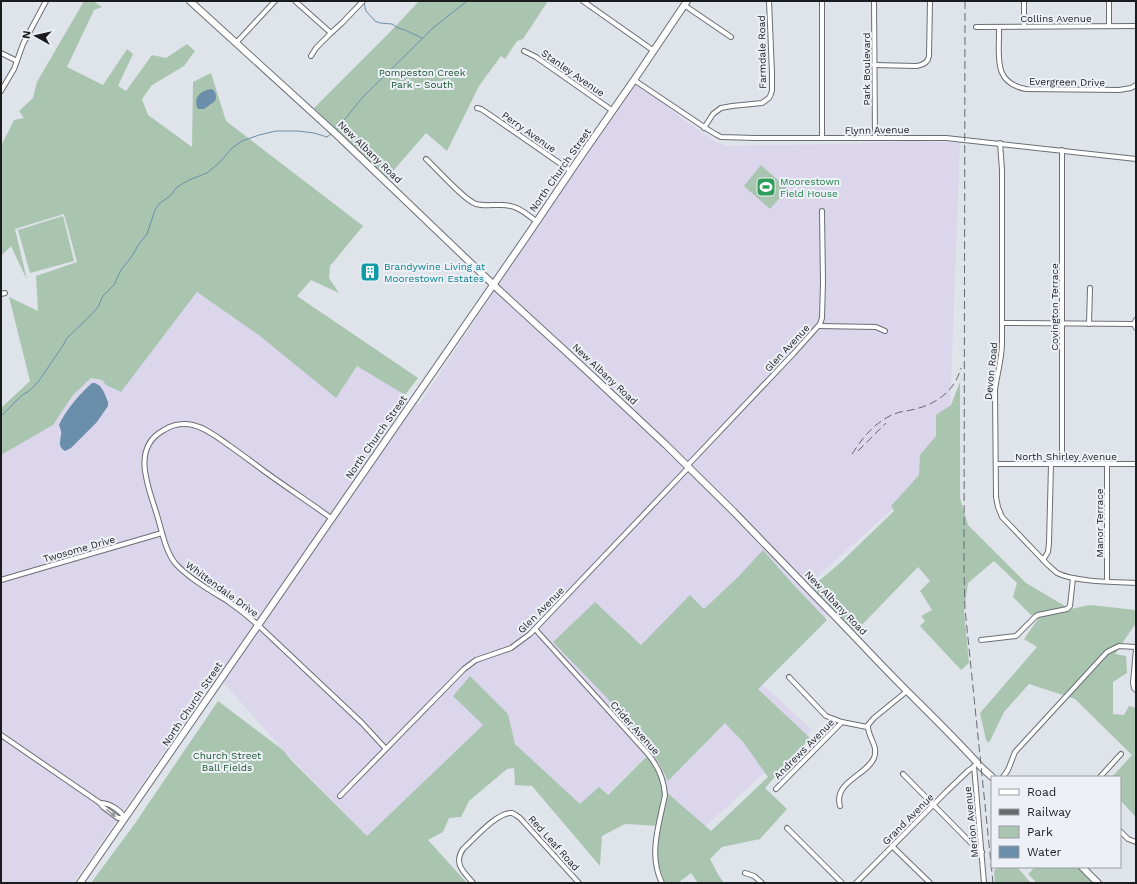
<svg xmlns="http://www.w3.org/2000/svg" width="1137" height="884" font-family="'Work Sans',sans-serif">
  <style>
    .industrial { fill: #dbd6eb }
    .green { fill: #a9c5b0 }
    .water { fill: #6b8faa }
    .lines { fill: none; stroke-linecap: round; stroke-linejoin: round }
    .stream { stroke: #6b8faa; stroke-width: 1 }
    .street-casing { stroke: #6b6e74; stroke-width: 6 }
    .secondary-casing { stroke: #6b6e74; stroke-width: 8 }
    .street { stroke: #fff; stroke-width: 4 }
    .secondary { stroke: #fff; stroke-width: 6 }
    .rail { stroke: #686a6e; stroke-width: 1; stroke-dasharray: 8 4; stroke-linecap: butt }
    .oneway { fill: #98999a }
    .labels { text-anchor: middle; dominant-baseline: central; stroke-width: 4; stroke-linejoin: round; paint-order: stroke }
    .street-label { font-size: 10px; fill: #1b1c1e; stroke: #edf1f7 }
    .park-label { font-size: 10px; fill: #1b5631; stroke: #edf1f7 }
    .leisure-label { font-size: 10px; fill: #27864d; stroke: #edf1f7; text-anchor: start }
    .culture-label { font-size: 10px; fill: #0d838f; stroke: #edf1f7; text-anchor: start }
  </style>
  <rect width="100%" height="100%" fill="#dfe3ea"/>
  <!-- industrial -->
  <polygon class="industrial" points="634,80 684,120 714,141 727,146 875,143 912,141 960,143 949,438 936,470 807,586 831,611 758,680 812,730 688,842 660,818 661,777 648,754 586,815 490,718 367,836 283,750 217,675 73,883 1,883 1,455 53,425 73,395 91,378 102,380 121,392 197,292 260,336 336,397 357,366 405,395 419,405"/>
  <!-- green -->
  <g class="green">
    <polygon points="84,1 93,1 102,7 94,10 67,67 103,85 127,49 133,54 118,86 126,91 152,55 166,58 187,44 195,51 184,66 152,85 142,99 148,115 192,147 193,82 211,73 226,121 363,226 330,266 329,278 339,293 311,280 297,296 418,378 405,395 357,366 336,398 260,336 197,292 121,392 106,385 102,380 91,378 73,395 53,425 1,455 1,408 30,381 9,297 38,311 36,276 77,262 64,214 15,229 27,280 11,246 1,256 1,146 14,120 24,118 19,111 33,98 37,82"/>
    <polygon points="419,1 548,1 523,39 517,41 505,59 501,56 479,86 447,151 426,133 387,178 314,108 390,32"/>
    <polygon points="761,165 788,189 770,209 744,186"/>
    <polygon points="63,216 74,261 30,273 18,230"/>
    <polygon points="960,382 960,498 968,525 1026,583 1070,609 1090,605 1136,610 1136,623 1115,654 1126,656 1127,673 1113,682 1113,714 1124,715 1129,706 1136,708 1136,817 1120,800 1120,777 1112,777 1132,755 1075,699 1029,684 1004,712 989,743 986,740 980,713 1037,647 1024,639 1043,612 1031,615 1013,597 1017,583 994,561 968,583 964,610 969,663 961,670 920,626 925,621 921,616 932,610 920,591 930,581 918,567 853,634 808,590 839,564 894,511 891,506 919,475 920,455 936,436 936,415 951,405"/>
    <polygon points="763,550 790,581 827,620 758,689 810,738 765,788 787,809 760,839 722,847 710,859 719,876 724,883 698,883 691,873 678,883 665,883 655,854 660,826 625,824 602,836 600,866 532,786 515,785 514,768 507,769 469,801 461,817 449,818 443,832 428,840 467,883 91,883 136,822 218,701 283,750 290,759 367,836 483,725 453,696 470,676 508,714 515,744 580,804 599,787 608,795 648,755 663,782 664,790 711,831 768,777 743,742 725,723 668,781 659,763 650,750 607,698 553,642 595,602 641,645 690,595 704,609 739,576"/>
    <polygon points="998,867 1017,867 1031,883 995,883 994,871"/>
    <polygon points="1035,867 1065,867 1066,868 1067,867 1081,867 1097,883 1037,883 1028,874"/>
  </g>
  <!-- water -->
  <g class="water">
    <path d="M212 89C216 92 217 97 215 101L204 109H198C192 98 201 90 212 89Z"/>
    <path d="M92 383H95L100 386 104 392 108 402V406L97 422 71 448 65 451C58 447 60 442 61 435 62 432 60 428 59 425 67 408 79 395 92 383Z"/>
  </g>
  <g class="lines">
    <!-- stream -->
    <g class="stream">
      <polyline points="364,3 366,11 375,21 380,23 392,24 398,28 405,30 422,38"/>
      <polyline points="335,131 363,97 433,28 467,1"/>
      <polyline points="1,416 21,396 29,391 38,382 62,347 67,338 89,317 98,307 103,296 114,285 121,270 132,256 139,244 147,234 155,210 159,204 170,196 177,187 189,180 207,173 220,162 232,148 242,141 259,135 276,131 298,131 314,133 327,137 331,134"/>
    </g>
    <defs>
      <g id="street">
        <polyline points="295,1 331,33"/>
        <polyline points="583,1 654,51"/>
        <polyline points="874,1 875,138"/>
        <polyline points="1109,1 1109,26"/>
        <polyline points="684,5 731,37"/>
        <polyline points="1024,26 1024,1"/>
        <polyline points="976,27 1136,26"/>
        <path d="M999 27C1000 53 991 83 1026 89L1119 90 1131 88 1136 85"/>
        <polyline points="236,43 275,1"/>
        <polyline points="524,51 536,57 613,111"/>
        <polyline points="1,53 17,61"/>
        <polyline points="311,56 316,48 331,33 342,23 363,1"/>
        <path d="M874 65 917 66C923 65 928 63 929 56L930 1"/>
        <polyline points="634,80 707,129 717,135 721,137 755,138 946,138 1136,159"/>
        <polyline points="1,91 14,69 23,44 46,1"/>
        <polyline points="477,108 481,109 493,117 571,171"/>
        <polyline points="704,128 713,114 721,108 732,106 762,103 769,98 771,94 772,90 772,73 769,1"/>
        <polyline points="822,138 822,1"/>
        <path d="M1000 143 1002 170V343C1002 359 997 374 995 390L996 497 998 507 1002 517 1048 565 1057 573C1075 582 1115 582 1136 583"/>
        <path d="M426 159C437 169 464 200 476 204 483 206 491 205 498 205 515 204 523 211 536 221"/>
        <polyline points="1,294 5,293"/>
        <polyline points="1136,320 1134,324 1136,328"/>
        <polyline points="1002,323 1134,324"/>
        <polyline points="1089,324 1090,288"/>
        <polyline points="819,326 876,327 885,331"/>
        <polyline points="996,464 1136,464"/>
        <polyline points="1062,464 1062,150"/>
        <polyline points="687,466 794,353 820,324 822,318 823,282 822,211"/>
        <path d="M331 518C309 502 286 487 264 471 252 462 240 453 227 444 217 437 206 428 193 425 183 423 172 425 164 430 130 448 149 488 157 515 162 531 165 550 175 563 188 578 213 592 229 602 239 609 249 617 258 625L362 723 386 749"/>
        <polyline points="1043,560 1048,552 1049,543 1051,465"/>
        <polyline points="1,580 162,533"/>
        <polyline points="1107,581 1107,464"/>
        <path d="M535 629 648 754C658 766 664 779 665 795 659 825 648 855 662 883"/>
        <polyline points="981,640 1016,636 1035,617 1038,615 1067,609 1070,606 1073,578"/>
        <polyline points="1136,649 1133,683 1134,688 1136,690"/>
        <polyline points="789,677 826,716 842,722"/>
        <polyline points="1,735 100,803 103,807 118,818 125,818"/>
        <polyline points="974,766 984,883"/>
        <polyline points="903,774 973,845 982,852"/>
        <polyline points="1003,777 1008,770 1015,752 1107,652 1119,646 1136,647"/>
        <polyline points="1100,777 1121,754"/>
        <polyline points="776,789 842,722 867,727"/>
        <polyline points="340,796 464,669 476,660 511,648 530,634 689,467"/>
        <path d="M100 803C110 803 120 810 125 818"/>
        <path d="M840 806C833 782 867 775 874 758 879 745 867 737 868 725L874 718 907 691"/>
        <polyline points="787,828 842,883"/>
        <polyline points="1120,831 1128,839 1136,842"/>
        <polyline points="892,846 930,883"/>
        <polyline points="745,873 754,876 762,883"/>
        <path d="M473 883C464 872 453 864 463 849 473 840 498 811 512 813 515 814 517 816 520 818L579 883"/>
        <polyline points="856,883 946,792 969,770 974,767"/>
      </g>
      <g id="secondary">
        <path d="M190 1 336 134 500 291 586 370 666 445 734 512 819 600C847 628 874 658 902 686 928 712 956 739 981 767L992 777"/>
        <polyline points="1082,867 1098,883"/>
        <polyline points="80,883 527,236 579,159 634,80 687,1"/>
      </g>
    </defs>
    <!-- street casing -->
    <use href="#street" class="street-casing"/>
    <!-- secondary casing -->
    <use href="#secondary" class="secondary-casing"/>
    <!-- street -->
    <use href="#street" class="street"/>
    <!-- secondary -->
    <use href="#secondary" class="secondary"/>
    <!-- rail -->
    <g class="rail">
      <polyline points="965,1 964,572 965,609 993,883"/>
      <polyline points="858,451 886,423"/>
      <path d="M852 454C863 437 875 422 894 414 901 411 909 411 915 409 937 404 955 390 961 368"/>
    </g>
  </g>
  <!-- one-way arrows -->
  <defs><path id="oneway-solid" d="M-6-.8H1V-3.2L6.5 0L1 3.2V.8H-6Z"/></defs>
  <use class="oneway" href="#oneway-solid" transform="translate(111 813) rotate(38)"/>
  <!-- icons -->
  <defs>
    <symbol id="stadium-square" viewBox="-11 -11 22 22"><rect x="-9" y="-9" width="18" height="18" rx="4" fill="#2e9e5b" stroke="#edf1f7"/><path d="M0-5a6.5 5 0 1 0 0 10a6.5 5 0 1 0 0-10ZM-3.5-1.8h7v3.6h-7Z" fill="#fff"/></symbol>
    <symbol id="building-square" viewBox="-11 -11 22 22"><rect x="-9" y="-9" width="18" height="18" rx="4" fill="#0f9aa8" stroke="#edf1f7"/><path d="M-4-6H4V6H1V3H-1V6H-4ZM-2.5-4.3h1.7v1.8h-1.7ZM.8-4.3h1.7v1.8H.8ZM-2.5-1h1.7V.8h-1.7ZM.8-1h1.7V.8H.8Z" fill="#fff"/></symbol>
  </defs>
  <g fill-rule="evenodd">
    <use href="#stadium-square" x="755" y="176" width="22" height="22"/>
    <use href="#building-square" x="359" y="261" width="22" height="22"/>
  </g>
  <g class="labels">
    <!-- street labels -->
    <g class="street-label">
      <text x="1056" y="18">Collins Avenue</text>
      <text transform="translate(762 52) rotate(-91)">Farmdale Road</text>
      <text transform="translate(866 69) rotate(-90)">Park Boulevard</text>
      <text transform="translate(573 73) rotate(35)">Stanley Avenue</text>
      <text transform="translate(1067 82) rotate(1)">Evergreen Drive</text>
      <text transform="translate(877 130) rotate(-1)">Flynn Avenue</text>
      <text transform="translate(529 132) rotate(35)">Perry Avenue</text>
      <text transform="translate(370 152) rotate(44)">New Albany Road</text>
      <text transform="translate(560 170) rotate(-55)">North Church Street</text>
      <text transform="translate(1054 307) rotate(-90)">Covington Terrace</text>
      <text transform="translate(787 348) rotate(-47)">Glen Avenue</text>
      <text transform="translate(991 371) rotate(-84)">Devon Road</text>
      <text transform="translate(605 374) rotate(43)">New Albany Road</text>
      <text transform="translate(376 437) rotate(-55)">North Church Street</text>
      <text x="1066" y="456">North Shirley Avenue</text>
      <text transform="translate(1099 523) rotate(-90)">Manor Terrace</text>
      <text transform="translate(79 549) rotate(-16)">Twosome Drive</text>
      <text transform="translate(222 589) rotate(36)">Whittendale Drive</text>
      <text transform="translate(836 603) rotate(46)">New Albany Road</text>
      <text transform="translate(541 610) rotate(-45)">Glen Avenue</text>
      <text transform="translate(192 704) rotate(-56)">North Church Street</text>
      <text transform="translate(635 728) rotate(48)">Crider Avenue</text>
      <text transform="translate(804 749) rotate(-45)">Andrews Avenue</text>
      <text transform="translate(908 819) rotate(-45)">Grand Avenue</text>
      <text transform="translate(971 822) rotate(-96)">Merion Avenue</text>
      <text transform="translate(554 843) rotate(48)">Red Leaf Road</text>
    </g>
    <!-- park labels -->
    <g class="park-label">
      <text x="422" y="72">Pompeston Creek<tspan x="422" dy="12">Park - South</tspan></text>
      <text x="227" y="755">Church Street<tspan x="227" dy="12">Ball Fields</tspan></text>
    </g>
    <!-- leisure labels -->
    <g class="leisure-label">
      <text x="780" y="181">Moorestown<tspan x="780" dy="12">Field House</tspan></text>
    </g>
    <!-- culture labels -->
    <g class="culture-label">
      <text x="384" y="266">Brandywine Living at<tspan x="384" dy="12">Moorestown Estates</tspan></text>
    </g>
  </g>
  <!-- border -->
  <rect width="1137" height="884" fill="none" stroke="#1b1c1e" stroke-width="4"/>
  <!-- legend -->
  <rect x="991" y="776" width="130" height="92" fill="#edf1f7" stroke="#999ca0"/>
  <rect x="999" y="789" width="20" height="6" fill="#ffffff" stroke="#999ca0"/>
  <text x="1027" y="796" font-size="12" fill="#1b1c1e">Road</text>
  <rect x="999" y="809" width="20" height="6" fill="#686a6e" stroke="#999ca0"/>
  <text x="1027" y="816" font-size="12" fill="#1b1c1e">Railway</text>
  <rect x="999" y="826" width="20" height="12" fill="#a9c5b0" stroke="#999ca0"/>
  <text x="1027" y="836" font-size="12" fill="#1b1c1e">Park</text>
  <rect x="999" y="846" width="20" height="12" fill="#6b8faa" stroke="#999ca0"/>
  <text x="1027" y="856" font-size="12" fill="#1b1c1e">Water</text>
  <!-- north arrow -->
  <g transform="translate(36 36) rotate(278)" stroke="#edf1f7" stroke-width="3" paint-order="stroke">
  <path d="M0-3L7 15L0 10L-7 15Z" fill="#1b1c1e"/>
  <text y="-6" font-size="11" font-weight="bold" text-anchor="middle" fill="#1b1c1e">N</text>
  </g>
</svg>
